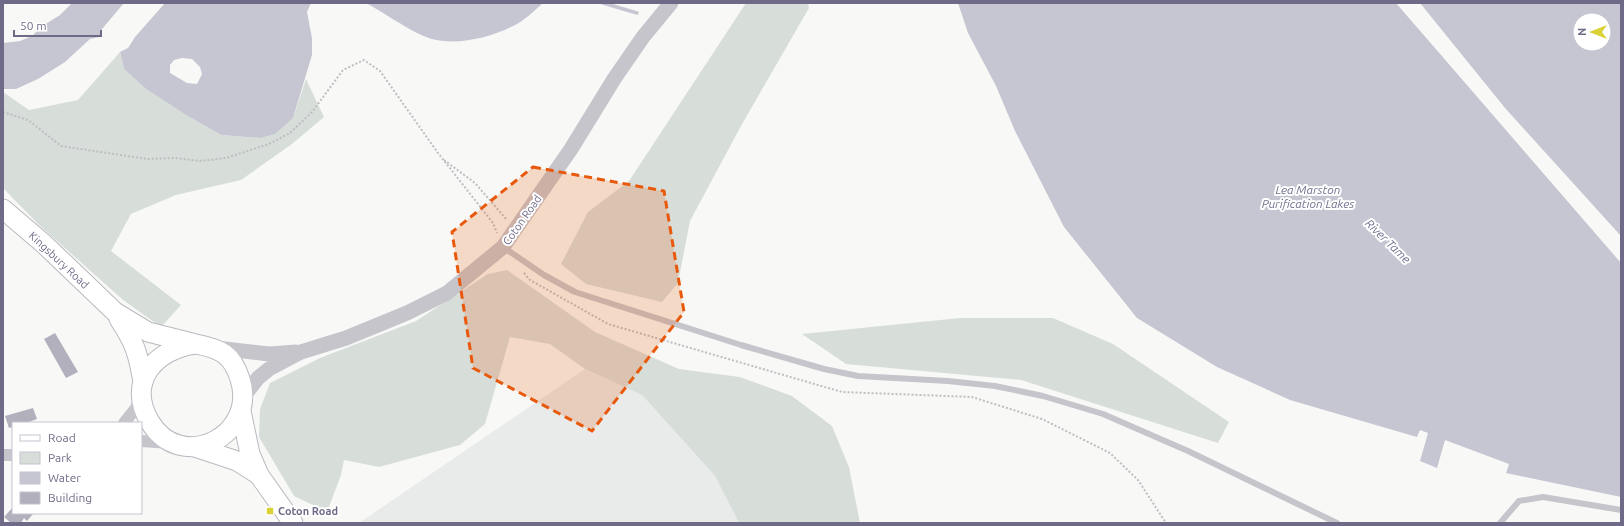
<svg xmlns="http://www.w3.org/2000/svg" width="1624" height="526" font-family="Ubuntu,sans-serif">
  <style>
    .built { fill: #e9eaea }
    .green { fill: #d7deda }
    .water { fill: #c6c6d2; fill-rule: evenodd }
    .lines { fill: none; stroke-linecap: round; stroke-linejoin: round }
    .stream { stroke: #c6c6d2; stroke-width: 3.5 }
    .building { fill: #b2b0bc }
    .primary-casing { stroke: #bab8c0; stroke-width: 21 }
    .path { stroke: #bebdc2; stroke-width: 2; stroke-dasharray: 2 2; stroke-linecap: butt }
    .service { stroke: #c6c5cc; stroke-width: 6 }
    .minor { stroke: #c6c5cc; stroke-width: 12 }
    .tertiary { stroke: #c6c5cc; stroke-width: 15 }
    .primary { stroke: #fff; stroke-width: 19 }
    .marked { fill: #e8590c; fill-opacity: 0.2; stroke: #e8590c; stroke-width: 3; stroke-dasharray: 8 5; stroke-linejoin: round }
    .poi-dot { fill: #dad236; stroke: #fff; stroke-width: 1.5 }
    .labels { text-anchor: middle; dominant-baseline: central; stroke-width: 4; stroke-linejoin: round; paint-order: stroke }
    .street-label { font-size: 11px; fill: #6f6a87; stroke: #fff }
    .poi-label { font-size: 11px; font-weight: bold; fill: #6f6a87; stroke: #fff; text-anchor: start }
    .water-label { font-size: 12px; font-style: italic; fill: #707190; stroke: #fff }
  </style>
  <rect width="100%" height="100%" fill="#f8f9f7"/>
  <!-- built -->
  <polygon class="built" points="585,369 642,395 715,476 739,523 359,523"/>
  <!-- green -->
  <g class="green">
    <polygon points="746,3 808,3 809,8 741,126 690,221 678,283 662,302 586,284 561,264 588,212 629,181"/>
    <polygon points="120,52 124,69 146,89 186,115 221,135 260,138 293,118 306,79 324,117 292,144 241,180 176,195 131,214 111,251 181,305 161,327 123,300 38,224 3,188 3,92 29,110 78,100"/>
    <polygon points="507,270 595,332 679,369 740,377 792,396 832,426 849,467 860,523 739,523 715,476 642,395 585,369 550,344 510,337 485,424 460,445 379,467 344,460 341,475 327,512 294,496 259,437 260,409 270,383 320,358 416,321 488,274"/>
    <polygon points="960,318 1053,318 1113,344 1229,422 1218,443 1021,380 846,364 802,334"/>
  </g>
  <!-- water -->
  <g class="water">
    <polygon points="72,3 124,3 102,29 100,37 90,39 65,62 38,79 16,89 3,89 3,43 20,41 32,36 41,27 60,15"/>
    <path d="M165 3H311L307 12 312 38V55L293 118 275 134 260 138 221 135 186 115 146 89 124 69 120 52 128 48 135 37ZM182 58 192 59 200 67 202 74 197 84 187 83 170 73V65L174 60Z"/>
    <path d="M366 3H543C535 10 526 19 517 24 489 39 448 49 419 34 401 25 384 13 366 3Z"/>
    <polygon points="958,3 1396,3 1621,263 1621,497 1506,473 1509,464 1445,440 1437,468 1420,461 1428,433 1420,430 1417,437 1290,400 1217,367 1137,318 1064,227 1015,131 996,86 968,33"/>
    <path d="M1420 3H1621V236L1505 108ZM1580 20H1604V44H1580Z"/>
  </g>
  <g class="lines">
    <!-- stream -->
    <polyline class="stream" points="603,3 637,13"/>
  </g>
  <!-- building -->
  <g class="building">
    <polygon points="55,333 78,372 66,378 44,339"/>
    <polygon points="33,408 37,419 26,423 13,423 13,427 9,428 5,416"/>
    <polygon points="13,507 13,513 33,514 27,521 24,518 21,523 11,523 4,517"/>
  </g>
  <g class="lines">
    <defs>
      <g id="primary">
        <polyline points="3,209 44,244 115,312 148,332 192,343"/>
        <path d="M119 319C135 343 138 353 143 382"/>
        <path d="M196 344C221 349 232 354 240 379 258 436 181 474 150 422 126 382 155 349 196 344Z"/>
        <polyline points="241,411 250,454 259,475 293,523"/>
        <polyline points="195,447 237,461 259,475"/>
      </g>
    </defs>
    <!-- primary casing -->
    <use href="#primary" class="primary-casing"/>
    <!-- path -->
    <g class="path">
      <polyline points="3,112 28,120 61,146 147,159 175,158 200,161 226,158 269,144 290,133 312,112 343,70 364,60 380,71 438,153 493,223 497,233"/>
      <polyline points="444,160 475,183 507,220"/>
      <polyline points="524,273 530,280 608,324 842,392 972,397 1042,419 1110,453 1138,480 1166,523"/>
    </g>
    <!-- service -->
    <g class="service">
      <polyline points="503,247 544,275 575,292 741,345 824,369 858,376 948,381 995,386 1043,396 1103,414 1188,451 1337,523"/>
      <polyline points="1500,523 1519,501 1543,497 1621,510"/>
    </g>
    <!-- minor -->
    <g class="minor">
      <polyline points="124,423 136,408 141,395"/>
      <polyline points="141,441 171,443"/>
      <polyline points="3,455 13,455"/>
    </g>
    <!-- tertiary -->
    <g class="tertiary">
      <polyline points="216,348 269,354 296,352"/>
      <polyline points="244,396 258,378 269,369 301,352 346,338 407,313 447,293 503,247 571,149 614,79 643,37 671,3"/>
    </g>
    <!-- primary -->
    <use href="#primary" class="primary"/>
  </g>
  <!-- marked area -->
  <path class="marked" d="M533 167 664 191 684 312 592 431 473 368 452 232Z"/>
  <!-- markers -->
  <rect class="poi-dot" x="266" y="507" width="8" height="8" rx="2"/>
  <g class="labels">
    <!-- street labels -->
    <g class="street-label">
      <text transform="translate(522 220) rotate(-55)">Coton Road</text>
      <text transform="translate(59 260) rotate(43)">Kingsbury Road</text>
    </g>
    <!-- poi labels -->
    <g class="poi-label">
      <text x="278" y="511">Coton Road</text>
    </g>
    <!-- water labels -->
    <g class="water-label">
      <text x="1308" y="189">Lea Marston<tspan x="1308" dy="14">Purification Lakes</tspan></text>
      <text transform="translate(1388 241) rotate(44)">River Tame</text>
    </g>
  </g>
  <!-- border -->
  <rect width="1624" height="526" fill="none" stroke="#6f6a87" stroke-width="8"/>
  <!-- legend -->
  <rect x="12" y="422" width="130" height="92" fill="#ffffff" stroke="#c5c3cf"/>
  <rect x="20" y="435" width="20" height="6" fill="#ffffff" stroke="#c5c3cf"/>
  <text x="48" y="442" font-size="12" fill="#6f6a87">Road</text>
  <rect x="20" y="452" width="20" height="12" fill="#d7deda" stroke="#c5c3cf"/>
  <text x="48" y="462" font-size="12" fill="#6f6a87">Park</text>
  <rect x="20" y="472" width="20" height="12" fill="#c6c6d2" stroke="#c5c3cf"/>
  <text x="48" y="482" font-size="12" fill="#6f6a87">Water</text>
  <rect x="20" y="492" width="20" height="12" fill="#b2b0bc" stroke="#c5c3cf"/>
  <text x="48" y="502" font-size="12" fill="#6f6a87">Building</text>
  <!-- north arrow -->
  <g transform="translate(1592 32) rotate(270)"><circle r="19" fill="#ffffff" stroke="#c5c3cf"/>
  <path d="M0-3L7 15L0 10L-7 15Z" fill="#dad236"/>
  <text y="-6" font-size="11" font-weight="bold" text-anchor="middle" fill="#6f6a87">N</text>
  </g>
  <!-- scale -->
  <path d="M14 30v6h87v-6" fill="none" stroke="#6f6a87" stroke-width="2"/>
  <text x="20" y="30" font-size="12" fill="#6f6a87" stroke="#ffffff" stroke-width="3" paint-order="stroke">50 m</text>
</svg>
